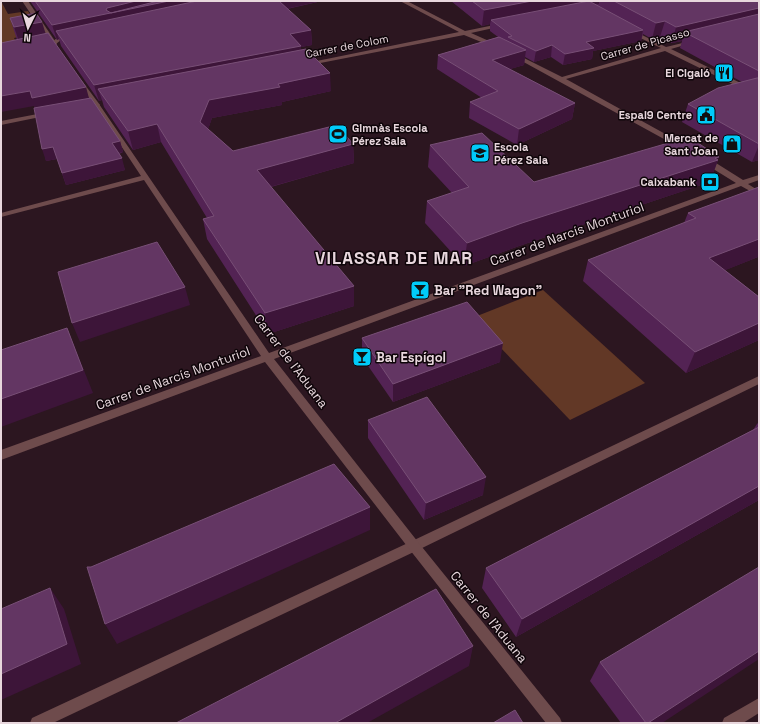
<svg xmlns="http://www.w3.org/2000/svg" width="760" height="724" font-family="'Space Grotesk',sans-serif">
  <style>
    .green { fill: #623826 }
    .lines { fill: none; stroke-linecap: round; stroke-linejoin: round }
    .pedestrian { fill: #6e4b4c; fill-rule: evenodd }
    .minor { fill: #6e4b4c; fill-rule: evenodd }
    .tertiary { fill: #6e4b4c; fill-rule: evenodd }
    .wall { fill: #532354 }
    .shaded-wall { fill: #3d1539 }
    .building { fill: #633663; stroke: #784f76 }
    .labels { text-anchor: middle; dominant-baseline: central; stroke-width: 3; stroke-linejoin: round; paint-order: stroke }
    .far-street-label { font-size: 11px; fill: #e8d7dd; stroke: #0e0509 }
    .far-poi-label { font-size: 11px; font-weight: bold; fill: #e8d7dd; stroke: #0e0509; text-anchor: end }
    .street-label { font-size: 13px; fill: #e8d7dd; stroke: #0e0509 }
    .poi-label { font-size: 13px; font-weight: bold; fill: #e8d7dd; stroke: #0e0509; text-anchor: start }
    .district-label { font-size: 17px; font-weight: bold; letter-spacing: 1px; fill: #e8d7dd; stroke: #0e0509 }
  </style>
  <rect width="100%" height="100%" fill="#2c1620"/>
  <!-- green -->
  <g class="green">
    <polygon points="1,1 8,14 28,11 40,32 14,38 19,48 1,51"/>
    <polygon points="543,290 645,383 570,420 472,318"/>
  </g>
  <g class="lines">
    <!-- pedestrian -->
    <g class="pedestrian">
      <polygon points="22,1 28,1 57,44 56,45 52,45"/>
      <polygon points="78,81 82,81 100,105 99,106 95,106 77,82"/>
      <polygon points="759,376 759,384 418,550 53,723 30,723 32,718 410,542"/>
    </g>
    <!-- minor -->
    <g class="minor">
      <polygon points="400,1 407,1 465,31 504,23 507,25 471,33 498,45 499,46 496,48 464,35 305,66 302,64 459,32"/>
      <polygon points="628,30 632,30 666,47 695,40 695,42 671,49 759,92 759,97 665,51 566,79 687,146 688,148 684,150 509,54 514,53 562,77 661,48 628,32"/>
      <polygon points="72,33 74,34 74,36 62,39 56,44 51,43 58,37"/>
      <polygon points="95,104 99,104 269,353 736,183 702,162 702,158 708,158 743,180 759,175 759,180 748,184 759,191 759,196 741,186 274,359 418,542 560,718 562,723 546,723 410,550 265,362 1,460 1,450 261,356 144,180 1,217 1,213 141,176 94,105"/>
      <polygon points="48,112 51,114 50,115 1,125 1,121"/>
    </g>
    <!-- tertiary -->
    <polygon class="tertiary" points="759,698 759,713 743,723 722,723 724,718"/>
  </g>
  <!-- wall -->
  <g class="wall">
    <polygon points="30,1 322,1 287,9 311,30 312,45 301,47 301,50 331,91 282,102 282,105 212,118 208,129 233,151 353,144 354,163 271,187 354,306 268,334 207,239 203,219 207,218 161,142 133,150 104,107 102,100 99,101 61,46 59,39 57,40"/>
    <polygon points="451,1 580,1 580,3 583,2 581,1 759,1 759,160 752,162 682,122 688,104 742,82 680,48 682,41 672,43 660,37 652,39 643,34 641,41 593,51 592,59 563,65 551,57 534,62 525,57 524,65 510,69 575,103 572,119 517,145 469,118 470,102 482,98 437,69 438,55 498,37 490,31 490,24 482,26"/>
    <polygon points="10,18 46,34 89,98 120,141 123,152 119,154 125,170 66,185 57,159 46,161 35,108 17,40"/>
    <polygon points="430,145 534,182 718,160 710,182 519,246 464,266 425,223 427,201 452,193 428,167"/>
    <polygon points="759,187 759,258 758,257 725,270 759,297 759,340 686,373 583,281 588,260 684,223 688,213"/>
    <polygon points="362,338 500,362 393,402 362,357"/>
    <polygon points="368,420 483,495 424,520 368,438"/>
    <polygon points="759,422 759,500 516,637 482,588 486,568 753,430 757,424"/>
    <polygon points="600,662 662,723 621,723 590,681"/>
  </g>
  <!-- shaded-wall -->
  <g class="shaded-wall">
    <polygon points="136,1 240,1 56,31 59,39 57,40 52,25 106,10 107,8"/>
    <polygon points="275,1 322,1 276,11"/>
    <polygon points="532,1 580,1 579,7 491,20 490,24 482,26 484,10"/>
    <polygon points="590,1 599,1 599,4 589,5"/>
    <polygon points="759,8 759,22 684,32 682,41 672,43 676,27"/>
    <polygon points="665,21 660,37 652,39 656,23"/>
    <polygon points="42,22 48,41 21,47 14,27"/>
    <polygon points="311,30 312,45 301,47 302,61 98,89 102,100 99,101 94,85 290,34"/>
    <polygon points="643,30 641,41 593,51 592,59 563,65 565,54 586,42"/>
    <polygon points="552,45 551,57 534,62 536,51"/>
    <polygon points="526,50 524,65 491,75 492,60"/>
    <polygon points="330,73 331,91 282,102 282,105 212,118 204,141 200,122 209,100"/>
    <polygon points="86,87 90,102 37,113 34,106 1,112 1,96 30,91"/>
    <polygon points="575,103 572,119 517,145 519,129"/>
    <polygon points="157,124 161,142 133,150 128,131"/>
    <polygon points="120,141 123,152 115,154 112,143"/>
    <polygon points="353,144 354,163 259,190 257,170"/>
    <polygon points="759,145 759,160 752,162"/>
    <polygon points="53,147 57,159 46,161 42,149"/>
    <polygon points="719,157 717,161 718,160 710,182 519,246 464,266 467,243 522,223"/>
    <polygon points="122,158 125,170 66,185 62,173"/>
    <polygon points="759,239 759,255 758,257 701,280 709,258"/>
    <polygon points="354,286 354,306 268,334 265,313"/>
    <polygon points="185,287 190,305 80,342 72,323"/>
    <polygon points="759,323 759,340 686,373 695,352"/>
    <polygon points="67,328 93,393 1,427 1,399"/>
    <polygon points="503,343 500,362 393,402 393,384"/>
    <polygon points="486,477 483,495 424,520 426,503"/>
    <polygon points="759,486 759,500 516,637 522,619"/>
    <polygon points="370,507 370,530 117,644 105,624"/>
    <polygon points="50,588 64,609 81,664 1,700 1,674"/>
    <polygon points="473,646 469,666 367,723 335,723"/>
    <polygon points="759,651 759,659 662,723 648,723"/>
  </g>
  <!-- building -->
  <g class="building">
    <polygon points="35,1 136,1 107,8 106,10 111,13 158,1 169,1 52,25"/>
    <polygon points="197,1 279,1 311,30 290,34 301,46 94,85 56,31"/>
    <polygon points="472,1 532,1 484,10"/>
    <polygon points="589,1 643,30 586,42 594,48 565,54 552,45 536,51 508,37 512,36 491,20"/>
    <polygon points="614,1 759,1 759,8 676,27 665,21 656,23"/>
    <polygon points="36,13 42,22 14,27 10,18"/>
    <polygon points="759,14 759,71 684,32"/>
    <polygon points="48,33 86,87 32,98 30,91 1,96 1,43"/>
    <polygon points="499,37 526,50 492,60 575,103 519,129 470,102 498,91 438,55"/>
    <polygon points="306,49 330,73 278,84 280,87 209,100 200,122 233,151 337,125 353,144 257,170 354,286 265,313 203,219 214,216 157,124 128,131 98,89"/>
    <polygon points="757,78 759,78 759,144 688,104 718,88"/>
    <polygon points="91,98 120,141 112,143 122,158 62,173 53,147 42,149 34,108"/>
    <polygon points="482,133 534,182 689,137 719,157 715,158 718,160 522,223 467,243 427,201 469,187 430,145"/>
    <polygon points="759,187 759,239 709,258 759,297 759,323 695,352 588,260 696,218 688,213"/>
    <polygon points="157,242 185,287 72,323 58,272"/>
    <polygon points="467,302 503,343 393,384 362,338"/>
    <polygon points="67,328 83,370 1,399 1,350"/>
    <polygon points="427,397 486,477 426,503 368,420"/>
    <polygon points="759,427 759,486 522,619 486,568"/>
    <polygon points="334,464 370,507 105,624 87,567 91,567"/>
    <polygon points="759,567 759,651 648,723 646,723 600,662"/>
    <polygon points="50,588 67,644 1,674 1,609"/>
    <polygon points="436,589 473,646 335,723 176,723"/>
    <polygon points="515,710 523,723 493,723"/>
  </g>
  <!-- icons -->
  <defs>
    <symbol id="restaurant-square" viewBox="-11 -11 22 22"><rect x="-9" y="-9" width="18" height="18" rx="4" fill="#01cbf9" stroke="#0e0509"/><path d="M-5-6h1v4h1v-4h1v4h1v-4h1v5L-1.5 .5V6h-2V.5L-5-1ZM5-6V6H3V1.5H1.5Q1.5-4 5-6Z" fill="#111"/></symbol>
    <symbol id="civic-square" viewBox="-11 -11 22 22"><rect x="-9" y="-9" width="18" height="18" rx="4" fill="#01cbf9" stroke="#0e0509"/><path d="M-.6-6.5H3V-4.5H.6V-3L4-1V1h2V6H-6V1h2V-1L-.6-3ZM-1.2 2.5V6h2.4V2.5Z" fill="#111"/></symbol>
    <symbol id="stadium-square" viewBox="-11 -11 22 22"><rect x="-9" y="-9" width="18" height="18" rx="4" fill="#01cbf9" stroke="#0e0509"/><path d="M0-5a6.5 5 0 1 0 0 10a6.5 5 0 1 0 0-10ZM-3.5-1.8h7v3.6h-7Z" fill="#111"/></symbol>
    <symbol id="shop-square" viewBox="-11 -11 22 22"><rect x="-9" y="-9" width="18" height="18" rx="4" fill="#01cbf9" stroke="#0e0509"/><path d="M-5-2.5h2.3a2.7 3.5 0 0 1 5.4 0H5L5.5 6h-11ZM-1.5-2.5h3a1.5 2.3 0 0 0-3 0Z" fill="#111"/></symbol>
    <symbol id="school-square" viewBox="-11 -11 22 22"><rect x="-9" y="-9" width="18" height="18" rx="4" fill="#01cbf9" stroke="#0e0509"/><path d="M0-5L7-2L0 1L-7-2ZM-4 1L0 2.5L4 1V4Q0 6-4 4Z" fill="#111"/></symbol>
    <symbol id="bank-square" viewBox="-11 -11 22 22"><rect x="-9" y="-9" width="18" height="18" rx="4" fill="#01cbf9" stroke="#0e0509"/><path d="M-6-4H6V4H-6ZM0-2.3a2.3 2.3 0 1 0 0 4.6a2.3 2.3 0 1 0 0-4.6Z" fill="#111"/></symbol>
    <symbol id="bar-square" viewBox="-11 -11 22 22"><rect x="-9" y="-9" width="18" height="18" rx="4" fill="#01cbf9" stroke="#0e0509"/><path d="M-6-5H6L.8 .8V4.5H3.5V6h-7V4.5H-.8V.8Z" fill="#111"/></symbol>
  </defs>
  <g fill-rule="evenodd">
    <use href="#restaurant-square" x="713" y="62" width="22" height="22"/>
    <use href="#civic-square" x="695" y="104" width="22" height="22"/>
    <use href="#stadium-square" x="327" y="123" width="22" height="22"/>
    <use href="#shop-square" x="721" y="133" width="22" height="22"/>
    <use href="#school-square" x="469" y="142" width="22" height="22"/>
    <use href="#bank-square" x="699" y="171" width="22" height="22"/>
    <use href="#bar-square" x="409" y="279" width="22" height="22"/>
    <use href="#bar-square" x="351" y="346" width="22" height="22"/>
  </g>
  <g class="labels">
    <!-- far-street labels -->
    <g class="far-street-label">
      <text transform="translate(645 44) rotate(-16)">Carrer de Picasso</text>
      <text transform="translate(347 46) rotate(-11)">Carrer de Colom</text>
    </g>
    <!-- far-poi labels -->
    <g class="far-poi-label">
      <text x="710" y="73">El Cigaló</text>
      <text x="692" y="115">Espai9 Centre</text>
      <text x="352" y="128" text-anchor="start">Gimnàs Escola<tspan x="352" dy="13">Pérez Sala</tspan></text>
      <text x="718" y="138">Mercat de<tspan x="718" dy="13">Sant Joan</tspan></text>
      <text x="494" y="147" text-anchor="start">Escola<tspan x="494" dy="13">Pérez Sala</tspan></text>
      <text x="696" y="182">Caixabank</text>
    </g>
    <!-- street labels -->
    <g class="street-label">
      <text transform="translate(567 234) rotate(-20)">Carrer de Narcís Monturiol</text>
      <text transform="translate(291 361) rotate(53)">Carrer de l'Aduana</text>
      <text transform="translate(173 378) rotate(-20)">Carrer de Narcís Monturiol</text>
      <text transform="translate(489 617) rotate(51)">Carrer de l'Aduana</text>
    </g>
    <!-- poi labels -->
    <g class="poi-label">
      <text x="434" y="290">Bar "Red Wagon"</text>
      <text x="376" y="357">Bar Espígol</text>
    </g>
    <!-- district labels -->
    <g class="district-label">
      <text x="394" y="258">VILASSAR DE MAR</text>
    </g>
  </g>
  <!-- border -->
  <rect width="760" height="724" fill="none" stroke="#e8d7dd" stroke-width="4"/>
  <!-- north arrow -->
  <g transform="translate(28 28) rotate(185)" stroke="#0e0509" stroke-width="3" paint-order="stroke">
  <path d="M0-3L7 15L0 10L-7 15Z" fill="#e8d7dd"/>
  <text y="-6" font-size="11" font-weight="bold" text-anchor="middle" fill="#e8d7dd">N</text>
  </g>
</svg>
